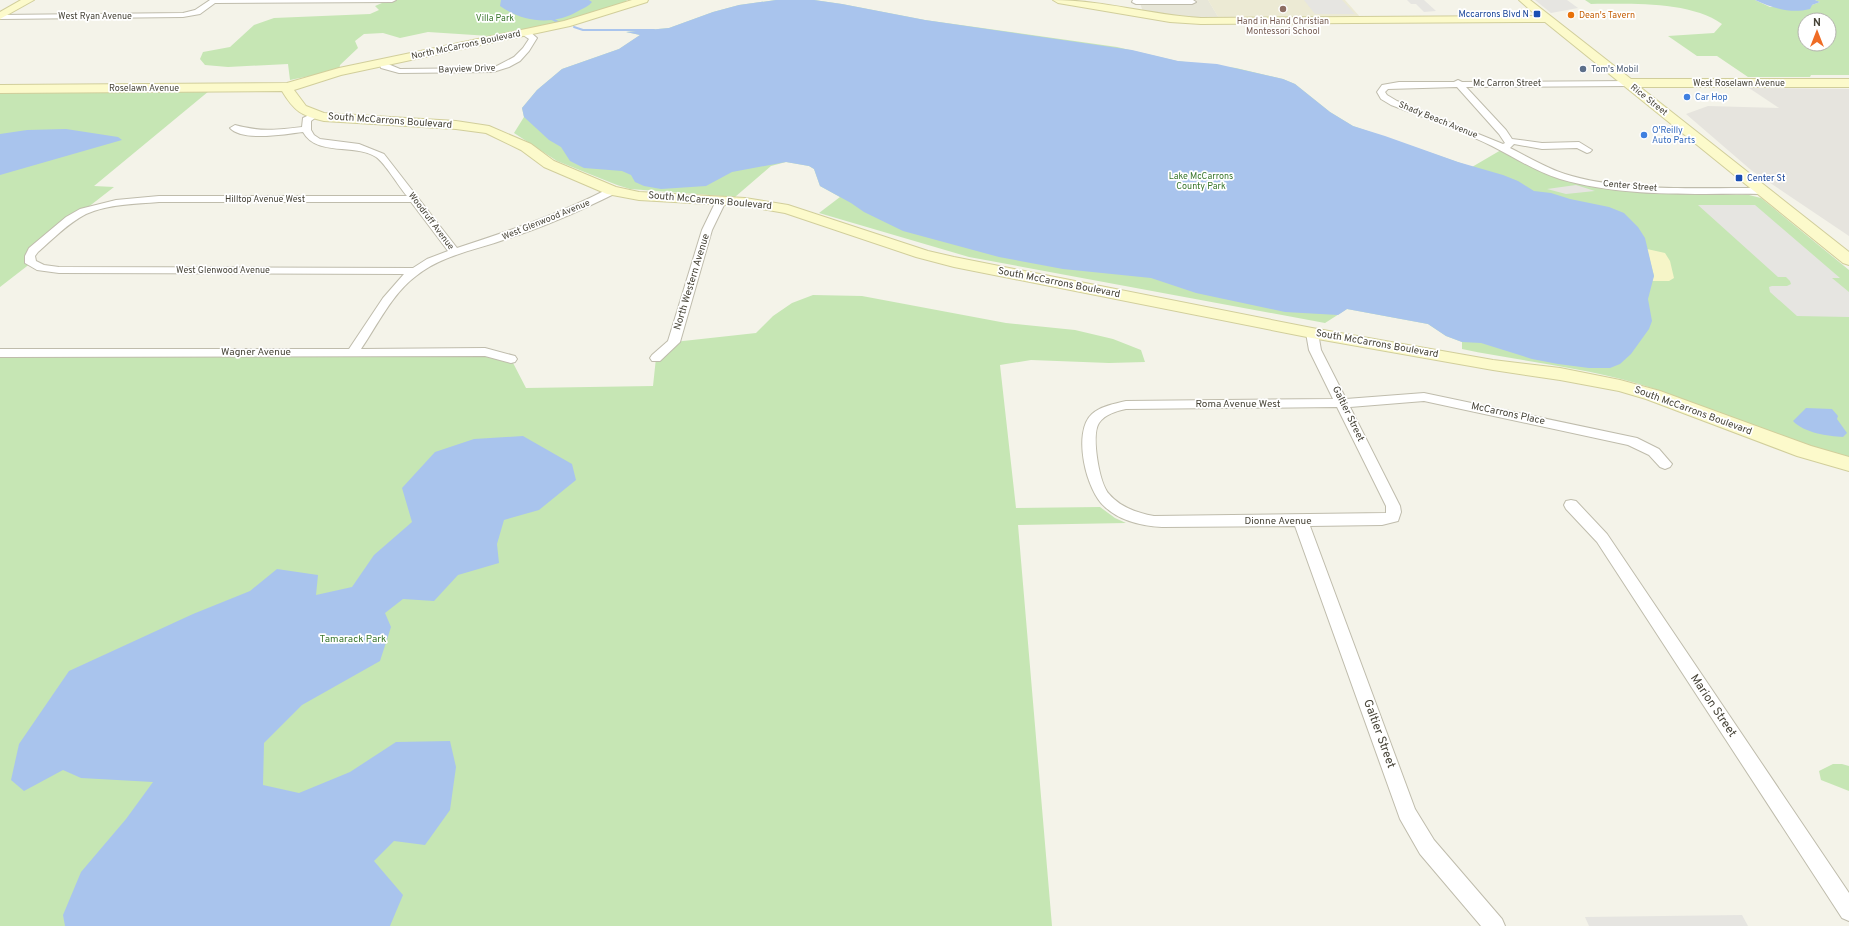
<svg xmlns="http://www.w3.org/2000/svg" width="1849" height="926" font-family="Overpass,sans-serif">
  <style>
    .residential { fill: #e7e6d8 }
    .industrial { fill: #e6e4de }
    .education { fill: #ecead4 }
    .green { fill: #c6e6b4; fill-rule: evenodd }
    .sand { fill: #f6f5c8 }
    .parking { fill: #e6e5e1 }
    .water { fill: #a9c4ed }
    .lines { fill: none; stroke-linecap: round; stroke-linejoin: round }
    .stream { stroke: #a9c4ed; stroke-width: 2 }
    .street-casing { stroke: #bfbcac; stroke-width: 2 }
    .secondary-casing { stroke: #d1ce9b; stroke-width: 2 }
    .street { fill: #fff; fill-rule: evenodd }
    .secondary { fill: #fcfacb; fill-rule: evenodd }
    .education-dot { fill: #8d6e63; stroke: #fff; stroke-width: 1.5 }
    .transit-dot { fill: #1a4fb4; stroke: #fff; stroke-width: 1.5 }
    .food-dot { fill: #e8710a; stroke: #fff; stroke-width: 1.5 }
    .service-dot { fill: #5c6f8a; stroke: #fff; stroke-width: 1.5 }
    .shop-dot { fill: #3f7fe0; stroke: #fff; stroke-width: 1.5 }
    .labels { text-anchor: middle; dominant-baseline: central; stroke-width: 3.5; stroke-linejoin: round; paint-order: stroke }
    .far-transit-label { font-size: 9px; fill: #164399; stroke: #fff; text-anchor: end }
    .far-food-label { font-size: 9px; fill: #c56008; stroke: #fff; text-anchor: start }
    .far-street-label { font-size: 9px; fill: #474438; stroke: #fff }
    .far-park-label { font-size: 9px; fill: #3b772e; stroke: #fff }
    .far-education-label { font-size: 9px; fill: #785e54; stroke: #fff }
    .far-service-label { font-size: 9px; fill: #4e5e75; stroke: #fff; text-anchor: start }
    .far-shop-label { font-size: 9px; fill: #366cbe; stroke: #fff; text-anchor: start }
    .street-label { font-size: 10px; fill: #474438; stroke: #fff }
    .park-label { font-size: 10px; fill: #3b772e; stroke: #fff }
    .near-street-label { font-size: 12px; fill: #474438; stroke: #fff }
  </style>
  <rect width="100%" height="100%" fill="#f4f3e9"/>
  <!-- residential -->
  <polygon class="residential" points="1139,0 1208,0 1220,20 1196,20 1143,12"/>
  <!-- industrial -->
  <polygon class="industrial" points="1749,88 1849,89 1849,236 1751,170 1686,114 1708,106 1779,108"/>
  <!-- education -->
  <polygon class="education" points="1208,0 1345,0 1361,18 1220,20"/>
  <!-- green -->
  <g class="green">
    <polygon points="390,0 627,0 623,6 505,37 428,32 400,38 383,33 364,34 355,41 358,48 340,65 339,70 290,80 288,64 228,67 205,65 200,59 203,52 230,47 254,25 274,18 370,14 379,10 375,6 382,3 387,3"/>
    <path d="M776 0H814L842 4 925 20 1117 47 1177 61 1236 68 1283 79 1295 84 1330 112 1353 126 1472 167 1501 150 1547 174 1669 193 1749 195 1761 198 1849 270V458C1781 442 1718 410 1652 388 1592 368 1524 362 1462 349V342L1446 336 1428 324 1347 309 1325 323 969 257 819 213 840 197 820 186 814 169 809 166 786 162 771 166 735 197 630 189 617 185 557 161 514 133 524 117 522 108 537 90 562 69 619 49 640 35 626 32 669 28 713 12 739 5Z"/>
    <path d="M1585 0H1755L1770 7 1812 5 1820 2 1815 0H1849V75H1811L1810 77H1748L1717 56H1697L1668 36 1714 33 1722 24C1690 1 1630 4 1591 4ZM1805 20H1829V44H1805Z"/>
    <polygon points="209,91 94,186 114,187 33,250 31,263 0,287 0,93"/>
    <polygon points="813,295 862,296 1006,323 1075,330 1113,339 1141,350 1145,362 1109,363 1031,360 1000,365 1016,508 1100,507 1115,518 1126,523 1018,525 1052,926 0,926 0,353 485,352 511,359 526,388 653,386 656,358 674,342 756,333 773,316 792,303"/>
    <polygon points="1833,764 1842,764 1849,766 1849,791 1821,780 1819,771"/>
  </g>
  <!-- sand -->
  <polygon class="sand" points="1647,249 1665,253 1670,261 1674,278 1669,281 1652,281 1654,276"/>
  <!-- parking -->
  <g class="parking">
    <polygon points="1304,0 1342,0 1355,14 1315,14"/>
    <polygon points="1407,0 1424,0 1436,11 1424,12 1416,4 1411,4"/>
    <polygon points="1535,0 1567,0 1578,8 1551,13"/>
    <polygon points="1576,185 1595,191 1566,194 1547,189"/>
    <polygon points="1698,205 1755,205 1840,278 1832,278 1849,292 1849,317 1797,316 1770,292 1769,287 1772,286 1787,286 1791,284 1790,281 1786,277 1778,277"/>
    <polygon points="1742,915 1748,926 1589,926 1585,917"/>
  </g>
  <!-- water -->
  <g class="water">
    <path d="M501 0H589L592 2C589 6 584 8 580 10 554 26 524 23 500 6Z"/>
    <polygon points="776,0 814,0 842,4 925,20 1132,50 1178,61 1217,64 1283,79 1295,84 1330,112 1353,126 1385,136 1458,162 1503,175 1518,181 1534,191 1551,193 1570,199 1609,207 1624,213 1638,227 1645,238 1654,276 1648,299 1652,321 1649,329 1631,354 1620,364 1610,368 1589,368 1558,364 1532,359 1481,343 1462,342 1446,336 1428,324 1347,309 1338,315 1285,312 1196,293 1151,278 1063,269 999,257 903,231 864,212 851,203 820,186 814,169 809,166 786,162 732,172 706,186 661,189 644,186 635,182 631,175 622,171 584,168 570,161 561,147 549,140 524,117 522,108 537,90 562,69 619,49 640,35 626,32 669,28 713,12 739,5"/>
    <path d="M1755 0H1815L1820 2 1812 5 1810 9C1790 14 1773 8 1755 0Z"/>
    <polygon points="66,129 118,137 122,140 0,175 0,134 27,130"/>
    <path d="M1806 408 1832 409 1838 416 1837 419 1847 433 1843 437C1828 436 1804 433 1793 421Z"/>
    <polygon points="523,436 572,464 576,480 539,510 504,520 497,544 499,563 458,575 434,601 403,599 385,613 391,627 380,661 302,705 264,743 263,785 299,793 350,772 396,742 450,741 456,767 450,810 425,845 394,841 374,861 403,895 390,926 65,926 63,915 81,872 126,819 153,782 81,778 63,770 24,791 11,780 19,744 69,671 193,614 250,591 277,569 318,575 316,595 352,587 374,555 412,522 402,488 435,452 474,439"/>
  </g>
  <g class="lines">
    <!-- stream -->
    <g class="stream">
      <polyline points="548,17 558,22"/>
      <polyline points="574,27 583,30 654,30"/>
    </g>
    <defs>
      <g id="street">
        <polygon points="210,0 396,0 392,2 215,3 200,14 183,17 0,19 0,15 183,13 195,10"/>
        <polygon points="1133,0 1193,0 1196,2 1192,4 1136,4 1132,2"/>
        <polygon points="523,31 529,31 537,38 529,51 520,61 509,67 493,72 399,73 381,68 379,63 383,61 386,61 388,64 400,69 493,68 514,57 523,48 529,39 523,35"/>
        <path d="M1458 80 1462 82 1632 81 1633 83 1629 86 1466 87 1506 130 1512 139 1542 143 1579 142 1592 150 1590 152 1587 153 1577 148 1542 149 1514 144 1510 148C1528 157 1546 168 1565 174 1626 193 1699 187 1762 188L1767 191 1762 194C1695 193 1625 198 1560 179 1536 172 1514 157 1492 146 1459 130 1425 118 1391 105L1381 99 1377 92 1382 85 1399 82H1454ZM1457 87 1499 134 1505 143 1503 144 1397 101 1387 95 1385 92 1388 89Z"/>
        <path d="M315 112 319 115 311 121V130L314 135 320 139 359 144 384 154 457 248C509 231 560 214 608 189H616L617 191 616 193C580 211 544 227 506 239 476 250 442 255 416 276 392 294 378 324 361 349L485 348 515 356 517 359 515 362 511 363 485 356 0 357V349H349L383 298 404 274 59 273 37 270 25 263V256L29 248 66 217 80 209 116 200 159 196H407C399 187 385 163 376 157 355 143 317 157 303 132 286 134 243 142 230 128L235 125C260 132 276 130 302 127L303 118ZM159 202H411L448 251 427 259 413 268 59 267 44 265 36 261 35 256 38 252C53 239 68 223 86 214 108 204 136 204 159 202Z"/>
        <polygon points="721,198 726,201 712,230 680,342 660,361 652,361 650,358 652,355 668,341 702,230 716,201"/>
        <path d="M1312 329 1318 333 1321 350 1346 399 1424 393 1637 438 1659 449 1672 464 1670 467 1665 469 1660 467 1649 455 1628 445 1424 401 1350 407 1400 506 1401 512 1398 521 1382 525 1310 526 1415 809 1434 840 1502 919 1505 926H1481L1420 854 1400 819 1295 526 1162 527C1142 526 1120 521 1105 507 1086 491 1072 432 1092 414 1101 406 1114 404 1126 401L1333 399 1309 350 1306 333ZM1337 407 1386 506V513L1154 516C1137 513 1120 507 1109 494 1099 483 1091 435 1099 423 1105 414 1117 411 1126 409Z"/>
        <polygon points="1571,500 1576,501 1607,534 1849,893 1849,921 1842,918 1597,542 1566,509 1564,505 1566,501"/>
      </g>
      <g id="secondary">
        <polygon points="21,0 34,0 0,19 0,12"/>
        <path d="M632 0H648L647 2 570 26 341 75 294 90 306 106 324 113 456 121 489 126 531 144 554 161 616 187 639 192 745 198 788 205 928 251 954 257 1312 328 1493 360 1560 368 1620 380 1660 391 1811 446 1849 457V471L1797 456 1646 399 1619 391 1560 380 1493 370 1312 338 954 267 916 257 785 213 745 206 639 200 607 194 544 167 521 150 486 133 456 129 324 121C302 116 294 111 282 91L0 93V85L287 83 339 68 564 21Z"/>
        <path d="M1053 0C1103 0 1151 15 1201 18L1537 16 1519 0H1530L1631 79H1849V87H1640L1849 252V265L1843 263 1545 22 1201 24 1170 22 1058 3Z"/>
      </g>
    </defs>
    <!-- street casing -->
    <use href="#street" class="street-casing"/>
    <!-- secondary casing -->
    <use href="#secondary" class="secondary-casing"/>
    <!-- street -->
    <use href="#street" class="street"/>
    <!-- secondary -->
    <use href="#secondary" class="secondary"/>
  </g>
  <!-- markers -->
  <circle class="education-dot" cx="1283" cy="9" r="4"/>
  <g class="transit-dot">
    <rect x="1533" y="10" width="8" height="8" rx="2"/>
    <rect x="1735" y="174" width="8" height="8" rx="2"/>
  </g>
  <circle class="food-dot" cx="1571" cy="15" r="4"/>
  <circle class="service-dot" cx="1583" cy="69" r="4"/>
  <g class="shop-dot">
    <circle cx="1687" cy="97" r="4"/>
    <circle cx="1644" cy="135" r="4"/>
  </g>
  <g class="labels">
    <!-- far-transit labels -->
    <g class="far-transit-label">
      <text x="1529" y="14">Mccarrons Blvd N</text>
      <text x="1747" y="178" text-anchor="start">Center St</text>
    </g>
    <!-- far-food labels -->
    <g class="far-food-label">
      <text x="1579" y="15">Dean's Tavern</text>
    </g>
    <!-- far-street labels -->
    <g class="far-street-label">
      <text x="95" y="16">West Ryan Avenue</text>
      <text transform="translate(466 45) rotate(-12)">North McCarrons Boulevard</text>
      <text transform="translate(467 69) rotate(-2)">Bayview Drive</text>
      <text x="1507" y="83">Mc Carron Street</text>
      <text x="1739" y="83">West Roselawn Avenue</text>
      <text x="144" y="88">Roselawn Avenue</text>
      <text transform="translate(1649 100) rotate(39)">Rice Street</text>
      <text transform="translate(1438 120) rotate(22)">Shady Beach Avenue</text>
      <text transform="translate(1630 186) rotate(5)">Center Street</text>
      <text x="265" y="199">Hilltop Avenue West</text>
      <text transform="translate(546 220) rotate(-22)">West Glenwood Avenue</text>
      <text transform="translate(431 221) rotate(53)">Woodruff Avenue</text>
      <text x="223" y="270">West Glenwood Avenue</text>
    </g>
    <!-- far-park labels -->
    <g class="far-park-label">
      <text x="495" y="18">Villa Park</text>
      <text x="1201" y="176">Lake McCarrons<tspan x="1201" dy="10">County Park</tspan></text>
    </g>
    <!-- far-education labels -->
    <g class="far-education-label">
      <text x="1283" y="21">Hand in Hand Christian<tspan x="1283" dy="10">Montessori School</tspan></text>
    </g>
    <!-- far-service labels -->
    <g class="far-service-label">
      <text x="1591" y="69">Tom's Mobil</text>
    </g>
    <!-- far-shop labels -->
    <g class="far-shop-label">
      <text x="1695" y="97">Car Hop</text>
      <text x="1652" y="130">O'Reilly<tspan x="1652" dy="10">Auto Parts</tspan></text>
    </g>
    <!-- street labels -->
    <g class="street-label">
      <text transform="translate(390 121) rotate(4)">South McCarrons Boulevard</text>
      <text transform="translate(710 201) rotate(5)">South McCarrons Boulevard</text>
      <text transform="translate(692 282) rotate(-73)">North Western Avenue</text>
      <text transform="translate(1059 283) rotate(11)">South McCarrons Boulevard</text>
      <text transform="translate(1377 344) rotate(10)">South McCarrons Boulevard</text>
      <text x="256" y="352">Wagner Avenue</text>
      <text x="1238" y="404">Roma Avenue West</text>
      <text transform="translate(1693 411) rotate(20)">South McCarrons Boulevard</text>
      <text transform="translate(1348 414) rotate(64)">Galtier Street</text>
      <text transform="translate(1508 414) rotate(12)">McCarrons Place</text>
      <text x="1278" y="521">Dionne Avenue</text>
    </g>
    <!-- park labels -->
    <g class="park-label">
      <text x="353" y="639">Tamarack Park</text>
    </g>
    <!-- near-street labels -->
    <g class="near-street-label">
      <text transform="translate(1713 706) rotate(56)">Marion Street</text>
      <text transform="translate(1379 734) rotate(70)">Galtier Street</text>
    </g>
  </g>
  <!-- north arrow -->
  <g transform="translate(1817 32)"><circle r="19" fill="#ffffff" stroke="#b5b4af"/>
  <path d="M0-3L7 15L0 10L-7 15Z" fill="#ef6c25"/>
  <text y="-6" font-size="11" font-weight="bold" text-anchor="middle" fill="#474438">N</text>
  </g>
</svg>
